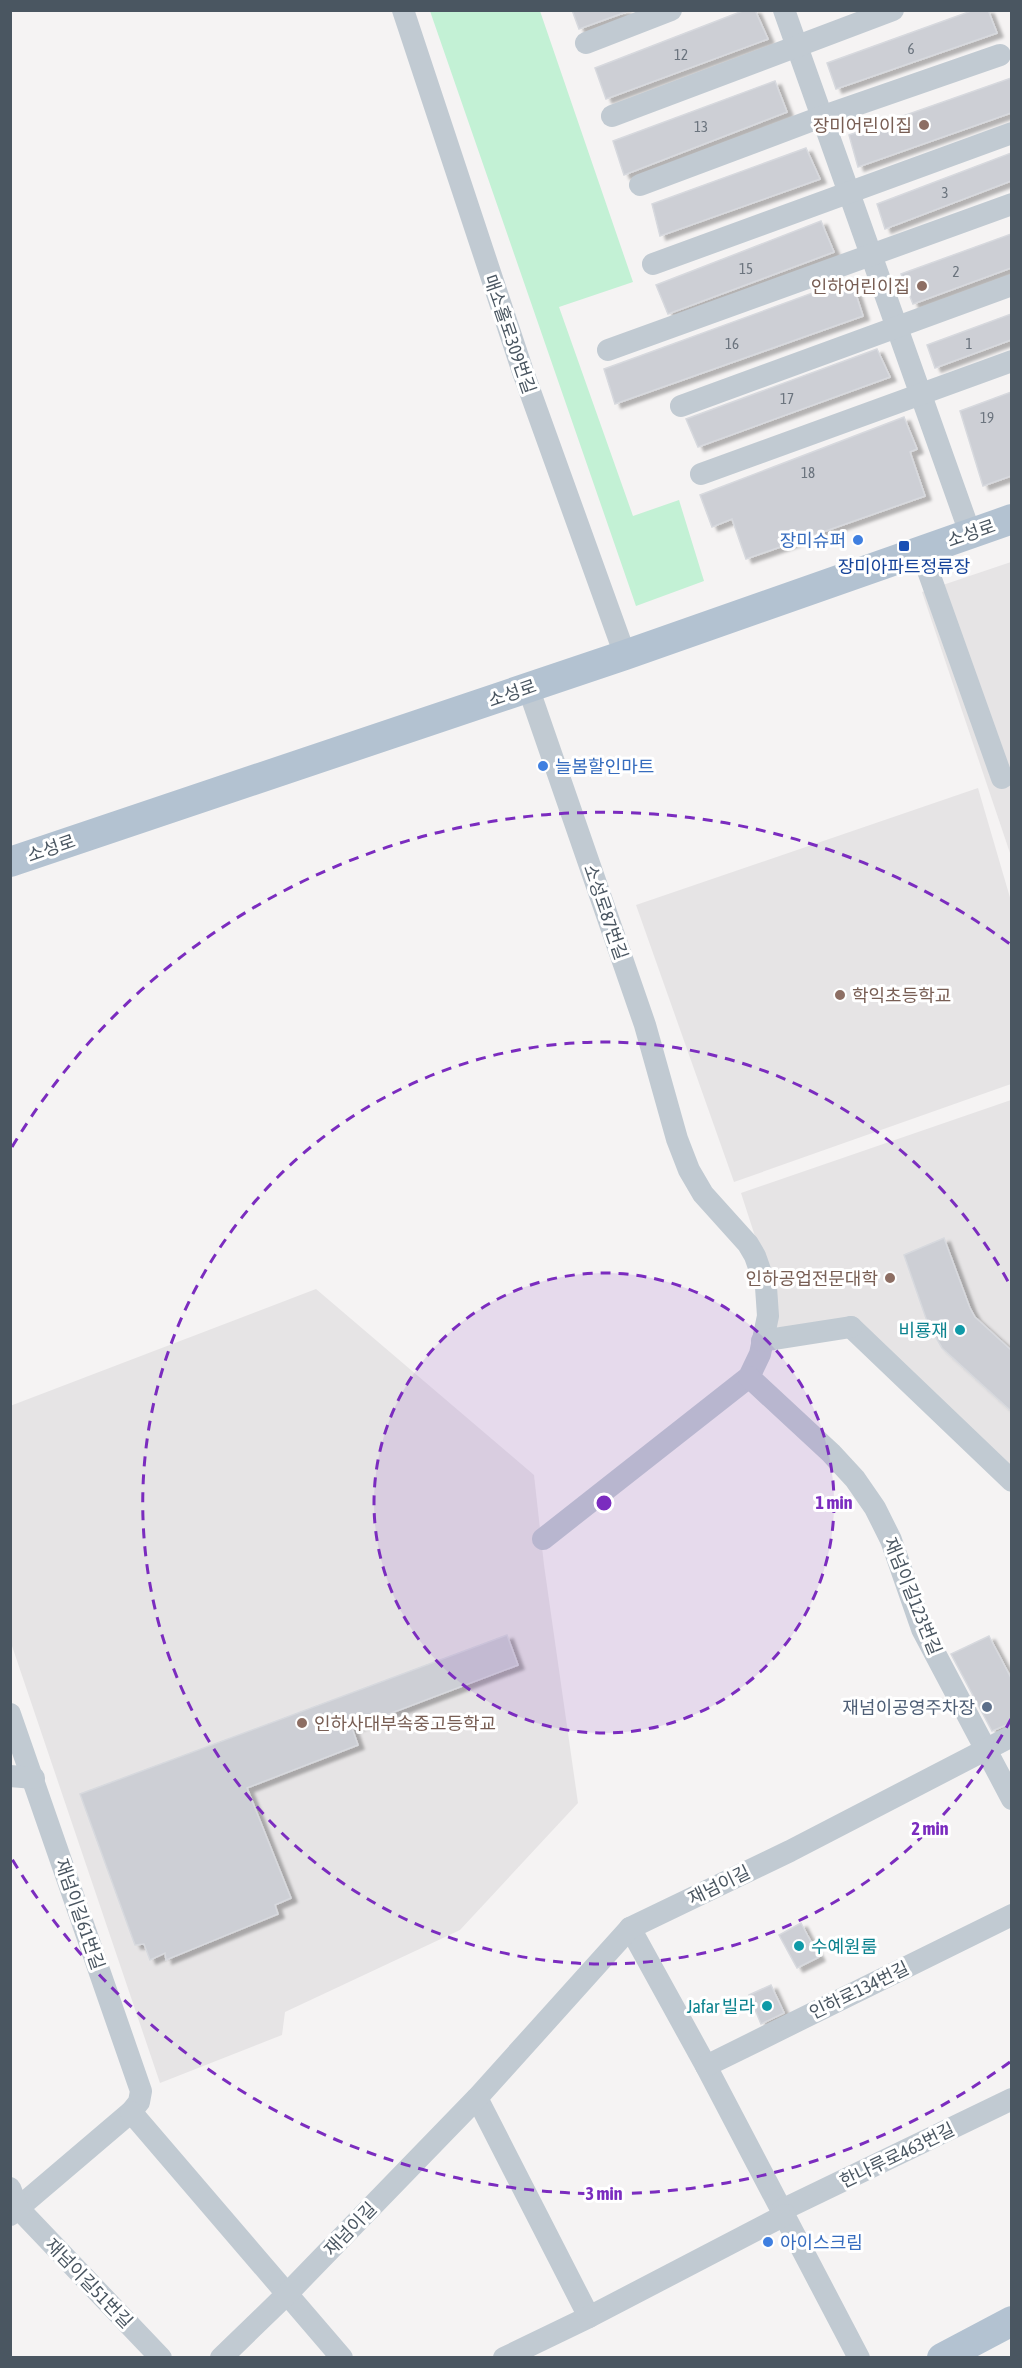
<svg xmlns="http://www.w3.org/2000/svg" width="1022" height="2368" font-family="'Asap Condensed','Noto Sans KR',sans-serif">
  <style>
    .education { fill: #e6e4e5 }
    .green { fill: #c3f1d5 }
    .building { fill: #cdcfd5; stroke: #d7d9de; stroke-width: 1.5; filter: url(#shadow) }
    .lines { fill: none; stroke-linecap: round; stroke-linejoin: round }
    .minor { stroke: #c1cad2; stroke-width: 22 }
    .major { stroke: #b3c2d1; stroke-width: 30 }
    .ring { fill: none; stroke: #7b2cbf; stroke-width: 3; stroke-dasharray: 10 8 }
    .education-dot { fill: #8d6e63; stroke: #fff; stroke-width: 2 }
    .shop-dot { fill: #3f7fe0; stroke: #fff; stroke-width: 2 }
    .transit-dot { fill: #1a4fb4; stroke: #fff; stroke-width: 2 }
    .culture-dot { fill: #0f9aa8; stroke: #fff; stroke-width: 2 }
    .service-dot { fill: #5c6f8a; stroke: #fff; stroke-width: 2 }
    .labels { text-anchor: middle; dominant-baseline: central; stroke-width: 6; stroke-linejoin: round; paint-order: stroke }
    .number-label { font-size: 15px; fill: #6b747e }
    .education-label { font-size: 18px; fill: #785e54; stroke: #fff; text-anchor: end }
    .street-label { font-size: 18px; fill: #4a5661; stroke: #fff }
    .shop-label { font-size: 18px; fill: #366cbe; stroke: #fff; text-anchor: start }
    .transit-label { font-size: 18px; fill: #164399; stroke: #fff }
    .culture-label { font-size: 18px; fill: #0d838f; stroke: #fff; text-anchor: end }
    .service-label { font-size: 18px; fill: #4e5e75; stroke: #fff; text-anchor: end }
    .centre { fill: #7b2cbf; stroke: #fff; stroke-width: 3 }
    .ring-label { font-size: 18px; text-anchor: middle; font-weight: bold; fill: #7b2cbf; stroke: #fff; stroke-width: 6; stroke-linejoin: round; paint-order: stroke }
  </style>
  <defs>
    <filter id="shadow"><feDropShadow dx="6" dy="4" stdDeviation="1.5" flood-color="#0004"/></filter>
  </defs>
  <rect width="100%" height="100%" fill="#f5f3f3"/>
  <!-- education -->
  <g class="education">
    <polygon points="1011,562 1011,856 922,592"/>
    <polygon points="978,788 1011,901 1011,1084 734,1182 636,905"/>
    <polygon points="1011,1100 1011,1474 855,1321 776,1329 763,1261 741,1193"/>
    <polygon points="316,1289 534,1475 544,1565 578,1803 460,1930 285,2012 282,2035 160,2083 11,1643 10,1406"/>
  </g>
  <!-- green -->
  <polygon class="green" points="430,11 540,11 633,282 559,307 633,516 679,500 704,581 636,606"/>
  <!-- building -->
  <g class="building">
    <polygon points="572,10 625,10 626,12 579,29"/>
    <polygon points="745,10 755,10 768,39 606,99 595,68"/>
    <polygon points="974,10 988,10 997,33 836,89 827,63"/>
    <polygon points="1011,78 1011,113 858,167 849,135"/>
    <polygon points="775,81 787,112 624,175 613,141"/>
    <polygon points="806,148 820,179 660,236 652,204"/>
    <polygon points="1011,153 1011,181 885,229 877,204"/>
    <polygon points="821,221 834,252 668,314 656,285"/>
    <polygon points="1011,234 1011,268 913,304 901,274"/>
    <polygon points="851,279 863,316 615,404 604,369"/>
    <polygon points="1011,314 1011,340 935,368 927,345"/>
    <polygon points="877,349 890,377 698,447 686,419"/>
    <polygon points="1011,392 1011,476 983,486 960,411"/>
    <polygon points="904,417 917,449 910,452 925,496 746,559 732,519 712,527 700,495"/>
    <polygon points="944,1238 970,1308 975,1317 1011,1350 1011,1411 942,1348 928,1324 904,1255"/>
    <polygon points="507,1635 518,1665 352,1728 358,1745 247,1788 291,1898 275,1905 278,1914 166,1960 165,1953 150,1960 144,1944 135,1945 80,1794"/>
    <polygon points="989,1636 1011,1678 1011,1723 992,1731 951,1654"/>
    <polygon points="801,1923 819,1957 797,1968 779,1935"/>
    <polygon points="771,1985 784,2013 761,2024 749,1995"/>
  </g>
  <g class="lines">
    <!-- minor -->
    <g class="minor">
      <polyline points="403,10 523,372 625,655"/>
      <polyline points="784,10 970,533"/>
      <polyline points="586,43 671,10"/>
      <polyline points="612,116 893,10"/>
      <polyline points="640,185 821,117 1000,55"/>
      <polyline points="653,264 1012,133"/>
      <polyline points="608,350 1012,204"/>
      <polyline points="681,406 1012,285"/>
      <polyline points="701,474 1012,361"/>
      <polyline points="921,551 1002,778"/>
      <polyline points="528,687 645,1025 677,1139 689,1170 703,1194 748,1244 755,1256 766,1287 768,1316 760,1354 749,1377 543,1539"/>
      <polyline points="851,1327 1012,1481"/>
      <polyline points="762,1341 851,1327"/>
      <polyline points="749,1377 831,1453 855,1479 875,1508 891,1540 922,1629 1012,1799"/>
      <polyline points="10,1714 141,2091 139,2102 131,2112 10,2215"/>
      <polyline points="10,1776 34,1778"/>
      <polyline points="630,1928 706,2066 859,2358"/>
      <polyline points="706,2066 1012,1915"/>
      <polyline points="477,2098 589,2317"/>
      <polyline points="131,2112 342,2358"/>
      <polyline points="10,2188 18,2208 161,2358"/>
      <polyline points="782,2210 1012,2099"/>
      <polyline points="221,2358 287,2294 477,2098 630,1928 790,1851 1012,1736"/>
      <polyline points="504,2358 589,2317 785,2215"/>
    </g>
    <!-- major -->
    <g class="major">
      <polyline points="10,862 625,655 1012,519"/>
      <polyline points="942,2358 1012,2321"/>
    </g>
  </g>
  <!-- distance rings -->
  <circle cx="604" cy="1503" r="230" fill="#7b2cbf" fill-opacity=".12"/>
  <g class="ring">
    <circle cx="604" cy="1503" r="230"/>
    <path d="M1011 1719A461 461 0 1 1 1011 1287"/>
    <path d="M1010 2062A691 691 0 0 1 12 1859M12 1147A691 691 0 0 1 1010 944"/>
  </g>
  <!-- markers -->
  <g class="education-dot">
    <circle cx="924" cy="125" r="6"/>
    <circle cx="922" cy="286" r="6"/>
    <circle cx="840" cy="995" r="6"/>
    <circle cx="890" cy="1278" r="6"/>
    <circle cx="302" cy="1723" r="6"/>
  </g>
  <g class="shop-dot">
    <circle cx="858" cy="540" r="6"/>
    <circle cx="543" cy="766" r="6"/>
    <circle cx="768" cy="2242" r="6"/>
  </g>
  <rect class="transit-dot" x="898" y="540" width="12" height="12" rx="3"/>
  <g class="culture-dot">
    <circle cx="960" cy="1330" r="6"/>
    <circle cx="799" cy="1946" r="6"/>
    <circle cx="767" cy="2006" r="6"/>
  </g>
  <circle class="service-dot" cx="987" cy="1707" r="6"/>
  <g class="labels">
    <!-- number labels -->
    <g class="number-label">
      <text x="911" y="48">6</text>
      <text x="681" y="54">12</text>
      <text x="701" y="126">13</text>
      <text x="945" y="192">3</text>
      <text x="746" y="268">15</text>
      <text x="956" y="271">2</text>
      <text x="732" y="343">16</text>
      <text x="969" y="343">1</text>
      <text x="787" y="398">17</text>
      <text x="987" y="417">19</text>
      <text x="808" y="472">18</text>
    </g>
    <!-- education labels -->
    <g class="education-label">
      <text x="912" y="125">장미어린이집</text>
      <text x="910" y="286">인하어린이집</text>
      <text x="852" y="995" text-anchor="start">학익초등학교</text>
      <text x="878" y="1278">인하공업전문대학</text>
      <text x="314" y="1723" text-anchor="start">인하사대부속중고등학교</text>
    </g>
    <!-- street labels -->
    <g class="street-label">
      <text transform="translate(510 334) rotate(71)">매소홀로309번길</text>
      <text transform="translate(971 533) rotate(-19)">소성로</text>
      <text transform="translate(512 693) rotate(-19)">소성로</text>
      <text transform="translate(51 848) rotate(-19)">소성로</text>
      <text transform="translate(606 912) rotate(71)">소성로87번길</text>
      <text transform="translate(913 1596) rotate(68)">재넘이길123번길</text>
      <text transform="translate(719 1885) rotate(-26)">재넘이길</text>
      <text transform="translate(80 1914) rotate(71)">재넘이길61번길</text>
      <text transform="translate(859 1990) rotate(-26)">인하로134번길</text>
      <text transform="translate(897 2155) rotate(-26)">한나루로463번길</text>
      <text transform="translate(350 2229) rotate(-46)">재넘이길</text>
      <text transform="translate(89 2283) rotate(46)">재넘이길51번길</text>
    </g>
    <!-- shop labels -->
    <g class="shop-label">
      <text x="846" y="540" text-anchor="end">장미슈퍼</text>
      <text x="555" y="766">늘봄할인마트</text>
      <text x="780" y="2242">아이스크림</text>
    </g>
    <!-- transit labels -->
    <g class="transit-label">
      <text x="904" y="566">장미아파트정류장</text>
    </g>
    <!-- culture labels -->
    <g class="culture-label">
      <text x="948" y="1330">비룡재</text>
      <text x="811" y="1946" text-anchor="start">수예원룸</text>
      <text x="755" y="2006">Jafar 빌라</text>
    </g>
    <!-- service labels -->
    <g class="service-label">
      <text x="975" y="1707">재넘이공영주차장</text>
    </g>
  </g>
  <circle cx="604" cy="1503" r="9" class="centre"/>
  <g class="ring-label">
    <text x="834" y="1509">1 min</text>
    <text x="930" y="1835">2 min</text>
    <text x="604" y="2200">3 min</text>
  </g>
  <!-- border -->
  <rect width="1022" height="2368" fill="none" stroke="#4a5661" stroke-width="24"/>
</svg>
